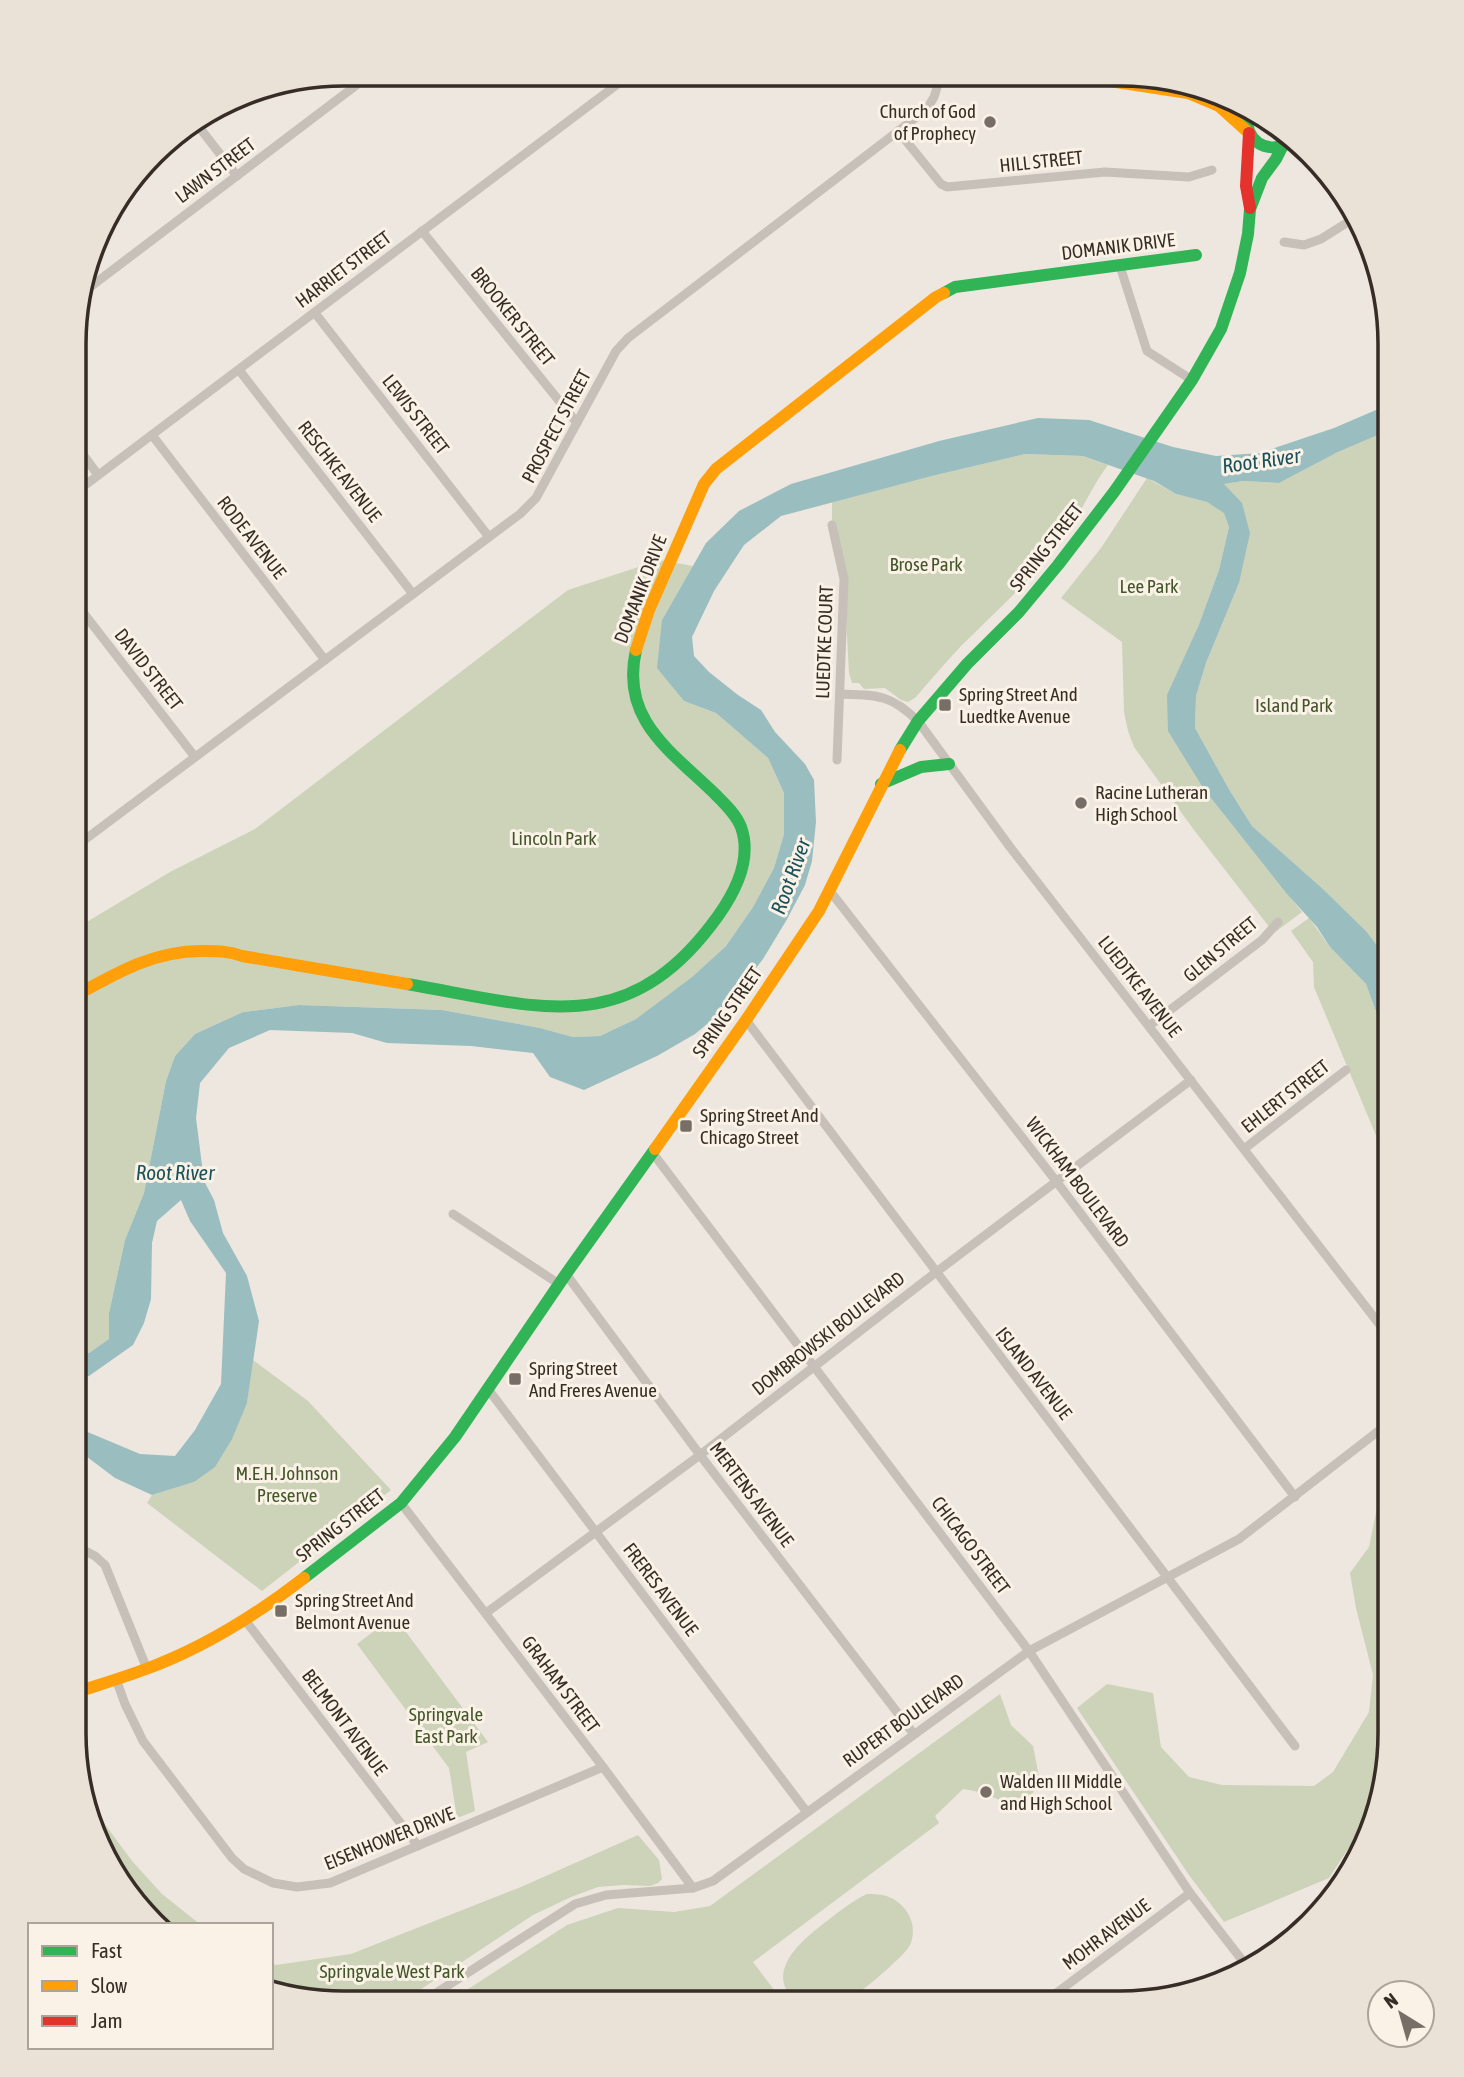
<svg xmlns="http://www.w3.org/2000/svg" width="1464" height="2077" font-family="'Asap Condensed',sans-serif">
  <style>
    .green { fill: #cdd3b8 }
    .water { fill: #9abdc0 }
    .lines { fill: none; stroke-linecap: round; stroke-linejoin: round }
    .street { stroke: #c6c0b9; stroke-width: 9 }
    .fast { stroke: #30b455; stroke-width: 12 }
    .slow { stroke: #ff9f0a; stroke-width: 12 }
    .jam { stroke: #e5322d; stroke-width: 12 }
    .poi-dot { fill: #776e67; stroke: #faf2e6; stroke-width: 2.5 }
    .labels { text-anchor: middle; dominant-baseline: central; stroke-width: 6; stroke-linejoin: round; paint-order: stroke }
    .poi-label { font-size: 19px; fill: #372d26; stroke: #faf2e6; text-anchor: start }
    .street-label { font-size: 19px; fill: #372d26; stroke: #faf2e6 }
    .park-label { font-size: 19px; fill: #435629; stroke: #faf2e6 }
    .water-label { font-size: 21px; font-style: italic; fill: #1a525b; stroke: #faf2e6 }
    .rim { fill: none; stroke: #372d26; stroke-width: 3.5 }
  </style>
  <rect width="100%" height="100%" fill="#ede7df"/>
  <!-- green -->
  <g class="green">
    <polygon points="1390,418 1390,969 1386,957 1366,931 1323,889 1252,826 1230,791 1195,728 1196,696 1206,663 1239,583 1223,484 1243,481 1279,483 1338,452 1378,435"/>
    <path d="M1025 454 1083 456 1108 465C1092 486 1082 511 1067 533 1038 574 996 611 961 646 945 663 930 681 915 698L908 702 901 700 885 688 864 689 859 683H852L849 673 844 579 832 525V502L932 476Z"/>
    <polygon points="1147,478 1176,494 1207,502 1224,512 1229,527 1219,570 1198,627 1168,730 1203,788 1302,912 1274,933 1194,830 1134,747 1128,731 1124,712 1122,642 1061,598 1101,548"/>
    <polygon points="660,560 693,566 662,620 684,701 716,713 768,758 784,793 784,834 774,868 753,907 726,946 692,977 636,1019 600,1036 573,1037 540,1028 442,1010 299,1005 243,1012 195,1034 175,1056 166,1081 144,1193 125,1240 109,1313 109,1339 89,1353 74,1353 75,929 170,872 255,829 568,590"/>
    <polygon points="1309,918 1330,947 1366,984 1378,1017 1390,1131 1390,1169 1314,987 1313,962 1291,931"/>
    <polygon points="253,1360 308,1401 391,1490 262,1591 147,1503 152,1495 194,1482 247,1403"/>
    <polygon points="1390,1472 1390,1751 1380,1800 1329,1878 1224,1922 1189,1875 1077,1708 1107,1684 1153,1693 1161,1747 1189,1777 1222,1785 1314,1786 1333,1772 1369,1712 1373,1675 1356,1608 1350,1573 1369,1547 1381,1488"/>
    <polygon points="394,1616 488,1742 466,1752 475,1811 457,1818 449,1768 357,1644"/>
    <path d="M1000 1694 1011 1725 1033 1746 1040 1782 1019 1813C1002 1799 985 1792 963 1789L935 1816 939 1823 753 1962 784 2003 448 2002 567 1925 618 1908 674 1912 710 1906Z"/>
    <polygon points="90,1804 132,1861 162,1894 201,1925 156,1925 140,1911 101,1852"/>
    <polygon points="638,1835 659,1860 662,1879 658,1883 650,1886 623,1885 598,1887 571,1897 533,1915 403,2001 309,2001 271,1987 271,1963 276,1965 351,1954 521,1887"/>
    <path d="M867 1894C874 1894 882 1894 889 1897 907 1904 919 1926 910 1945 904 1957 857 1996 845 2002 836 2006 809 2003 797 2003 762 1972 802 1940 827 1921 840 1911 852 1901 867 1894Z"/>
  </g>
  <!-- water -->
  <polygon class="water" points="1390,386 1390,418 1378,435 1338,452 1279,483 1243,481 1224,484 1242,503 1250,533 1239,583 1206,663 1196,696 1195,728 1230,791 1252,826 1323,889 1366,931 1386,957 1390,969 1390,1131 1378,1017 1366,984 1330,947 1317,927 1287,894 1203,788 1168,731 1167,695 1198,627 1219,570 1229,527 1224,513 1207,502 1176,494 1154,481 1083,456 1025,454 932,476 781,516 744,545 714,591 692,637 694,656 709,672 738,695 761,710 775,732 805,764 814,780 816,822 812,861 805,885 786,921 763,959 724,1010 695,1034 657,1056 584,1090 550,1077 533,1053 471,1046 387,1043 352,1033 270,1030 229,1048 200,1083 196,1118 204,1181 214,1200 223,1233 247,1276 259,1321 247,1403 232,1439 215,1467 194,1482 152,1495 115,1478 74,1447 74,1423 78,1428 140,1454 175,1456 195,1430 221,1384 226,1273 190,1221 181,1200 157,1221 152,1243 151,1299 144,1323 133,1345 89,1376 74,1381 74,1353 89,1353 109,1339 109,1313 125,1240 144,1193 166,1081 175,1056 195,1034 243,1012 299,1005 442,1010 540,1028 573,1037 600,1036 636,1019 692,977 726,946 753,907 774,868 784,834 784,793 768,758 716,713 684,701 657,668 662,620 706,543 739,511 791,484 939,441 1038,418 1089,420 1173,447 1216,456 1260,453 1334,428 1376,410"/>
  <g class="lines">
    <!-- street -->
    <g class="street">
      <polyline points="196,123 237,176"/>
      <polyline points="898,131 941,184 947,187 1105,172 1189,177 1212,170"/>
      <polyline points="422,231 577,423"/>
      <polyline points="1284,242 1304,245 1321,239 1356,217"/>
      <polyline points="1120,266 1147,351 1192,380"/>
      <polyline points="81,294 371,74"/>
      <polyline points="315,313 489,537"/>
      <polyline points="239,370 413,594"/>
      <polyline points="152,435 325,660"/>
      <polyline points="76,445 98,475"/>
      <polyline points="76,492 631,74"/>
      <polyline points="832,525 844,579 837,760"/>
      <polyline points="75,602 195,757"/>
      <path d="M840 694C877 695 890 694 918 721L1010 847 1390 1338"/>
      <polyline points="75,847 520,514 536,498 616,351 628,338 927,109 934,97 941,75"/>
      <polyline points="830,891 1056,1181 1295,1497"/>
      <path d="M746 1020C928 1263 1113 1503 1295 1746"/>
      <polyline points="1149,1026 1262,940 1278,922"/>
      <polyline points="1244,1149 1346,1070"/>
      <polyline points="652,1152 1029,1651 1190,1893 1249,1969"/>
      <polyline points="453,1214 559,1284"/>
      <polyline points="566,1274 700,1455 913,1733"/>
      <polyline points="488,1389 806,1811"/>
      <polyline points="401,1503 603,1767 693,1888"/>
      <polyline points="74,1545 95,1556 105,1565 147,1669"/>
      <polyline points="486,1613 700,1455 935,1273 1191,1080"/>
      <polyline points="245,1620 418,1846"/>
      <polyline points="116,1679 125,1704 143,1741 232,1858 244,1869 273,1883 297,1887 330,1883 603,1767"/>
      <polyline points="422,2002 575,1904 606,1895 693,1888 713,1881 1029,1651 1239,1539 1390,1422"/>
      <polyline points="1043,2003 1190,1893"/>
    </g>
    <!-- fast -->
    <g class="fast">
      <path d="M1247 108C1243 141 1265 157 1294 141"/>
      <polyline points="944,293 955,287 1196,255"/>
      <polyline points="900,750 918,721 967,664 1019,612 1058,565 1114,492 1192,380 1221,329 1240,273 1248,234 1250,209 1262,178 1276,159 1282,147"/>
      <polyline points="881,784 921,767 949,764"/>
      <path d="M407 984C537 1006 627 1043 718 916 736 891 752 858 741 827 736 814 724 803 715 794 671 751 620 720 636 650"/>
      <polyline points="304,1578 401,1503 455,1437 566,1274 655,1149"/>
    </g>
    <!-- slow -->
    <g class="slow">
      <polyline points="1077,76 1188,93 1219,106 1249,133"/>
      <polyline points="636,650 649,610 704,484 716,469 936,297 944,293"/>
      <path d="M75 996C116 973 155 950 204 951 217 951 229 951 242 956L407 984"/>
      <polyline points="655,1149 746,1020 819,911 900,750"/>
      <path d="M74 1693C98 1685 122 1678 146 1669 203 1648 256 1615 304 1578"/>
    </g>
    <!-- jam -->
    <polyline class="jam" points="1249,133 1246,186 1250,208"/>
  </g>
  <!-- markers -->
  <g class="poi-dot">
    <circle cx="990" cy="122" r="7"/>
    <rect x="938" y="698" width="14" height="14" rx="3.5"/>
    <circle cx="1081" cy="803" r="7"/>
    <rect x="679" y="1119" width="14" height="14" rx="3.5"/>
    <rect x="508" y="1372" width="14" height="14" rx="3.5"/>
    <rect x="274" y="1604" width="14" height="14" rx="3.5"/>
    <circle cx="986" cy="1792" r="7"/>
  </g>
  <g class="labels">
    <!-- poi labels -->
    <g class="poi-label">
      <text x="976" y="111" text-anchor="end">Church of God<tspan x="976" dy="22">of Prophecy</tspan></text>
      <text x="959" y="694">Spring Street And<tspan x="959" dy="22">Luedtke Avenue</tspan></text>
      <text x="1095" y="792">Racine Lutheran<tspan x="1095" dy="22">High School</tspan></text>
      <text x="700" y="1115">Spring Street And<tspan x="700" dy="22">Chicago Street</tspan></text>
      <text x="529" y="1368">Spring Street<tspan x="529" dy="22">And Freres Avenue</tspan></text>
      <text x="295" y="1600">Spring Street And<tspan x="295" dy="22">Belmont Avenue</tspan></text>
      <text x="1000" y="1781">Walden III Middle<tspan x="1000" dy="22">and High School</tspan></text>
    </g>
    <!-- street labels -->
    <g class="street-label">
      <text transform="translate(1041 161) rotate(-6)">HILL STREET</text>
      <text transform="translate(215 170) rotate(-37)">LAWN STREET</text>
      <text transform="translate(1118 246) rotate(-7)">DOMANIK DRIVE</text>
      <text transform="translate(343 269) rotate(-37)">HARRIET STREET</text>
      <text transform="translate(513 316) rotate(51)">BROOKER STREET</text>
      <text transform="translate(416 414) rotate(52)">LEWIS STREET</text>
      <text transform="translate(556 426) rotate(-62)">PROSPECT STREET</text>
      <text transform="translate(340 471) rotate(52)">RESCHKE AVENUE</text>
      <text transform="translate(252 537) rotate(52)">RODE AVENUE</text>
      <text transform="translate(1046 547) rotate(-52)">SPRING STREET</text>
      <text transform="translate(640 589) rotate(-69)">DOMANIK DRIVE</text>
      <text transform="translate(824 642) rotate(-88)">LUEDTKE COURT</text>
      <text transform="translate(149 669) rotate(52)">DAVID STREET</text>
      <text transform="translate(1220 949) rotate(-40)">GLEN STREET</text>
      <text transform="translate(1140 986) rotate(52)">LUEDTKE AVENUE</text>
      <text transform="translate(727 1012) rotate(-55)">SPRING STREET</text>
      <text transform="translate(1285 1096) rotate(-38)">EHLERT STREET</text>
      <text transform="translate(1078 1182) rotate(53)">WICKHAM BOULEVARD</text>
      <text transform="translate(828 1333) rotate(-38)">DOMBROWSKI BOULEVARD</text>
      <text transform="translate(1034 1373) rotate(52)">ISLAND AVENUE</text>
      <text transform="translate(752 1494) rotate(53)">MERTENS AVENUE</text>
      <text transform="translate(340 1525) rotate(-38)">SPRING STREET</text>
      <text transform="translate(971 1545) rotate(53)">CHICAGO STREET</text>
      <text transform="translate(661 1589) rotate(53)">FRERES AVENUE</text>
      <text transform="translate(561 1684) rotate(53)">GRAHAM STREET</text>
      <text transform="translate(903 1720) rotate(-36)">RUPERT BOULEVARD</text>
      <text transform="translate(345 1722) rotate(53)">BELMONT AVENUE</text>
      <text transform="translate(389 1838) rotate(-22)">EISENHOWER DRIVE</text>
      <text transform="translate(1106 1934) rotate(-37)">MOHR AVENUE</text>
    </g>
    <!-- park labels -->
    <g class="park-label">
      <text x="926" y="564">Brose Park</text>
      <text x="1149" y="586">Lee Park</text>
      <text x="1294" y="705">Island Park</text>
      <text x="554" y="838">Lincoln Park</text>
      <text x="287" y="1473">M.E.H. Johnson<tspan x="287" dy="22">Preserve</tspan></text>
      <text x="446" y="1714">Springvale<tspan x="446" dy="22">East Park</tspan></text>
      <text x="392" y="1971">Springvale West Park</text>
    </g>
    <!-- water labels -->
    <g class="water-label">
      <text transform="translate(1261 460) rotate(-8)">Root River</text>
      <text transform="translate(790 876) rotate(-70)">Root River</text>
      <text x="175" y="1172">Root River</text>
    </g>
  </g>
  <!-- crop -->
  <path d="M0 0H1464V2077H0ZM344 86H1120A258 258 0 0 1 1378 344V1733A258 258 0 0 1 1120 1991H344A258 258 0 0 1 86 1733V344A258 258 0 0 1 344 86Z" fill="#eae2d7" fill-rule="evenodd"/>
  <path class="rim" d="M344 86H1120A258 258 0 0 1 1378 344V1733A258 258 0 0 1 1120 1991H344A258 258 0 0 1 86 1733V344A258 258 0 0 1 344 86Z"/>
  <!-- legend -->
  <rect x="28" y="1923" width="245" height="126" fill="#faf2e6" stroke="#aca399" stroke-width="2"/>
  <rect x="42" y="1946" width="35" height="10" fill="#30b455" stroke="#aca399" stroke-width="2"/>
  <text x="91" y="1958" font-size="21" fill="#372d26">Fast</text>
  <rect x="42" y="1981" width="35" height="10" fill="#ff9f0a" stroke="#aca399" stroke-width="2"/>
  <text x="91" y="1993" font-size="21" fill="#372d26">Slow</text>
  <rect x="42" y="2016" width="35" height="10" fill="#e5322d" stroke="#aca399" stroke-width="2"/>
  <text x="91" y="2028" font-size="21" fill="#372d26">Jam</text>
  <!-- north arrow -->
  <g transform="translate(1401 2014) rotate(323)"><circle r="33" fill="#faf2e6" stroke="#aca399" stroke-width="2"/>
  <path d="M0-5L12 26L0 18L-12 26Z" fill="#776e67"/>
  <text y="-10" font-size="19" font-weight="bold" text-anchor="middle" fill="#372d26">N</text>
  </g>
</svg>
